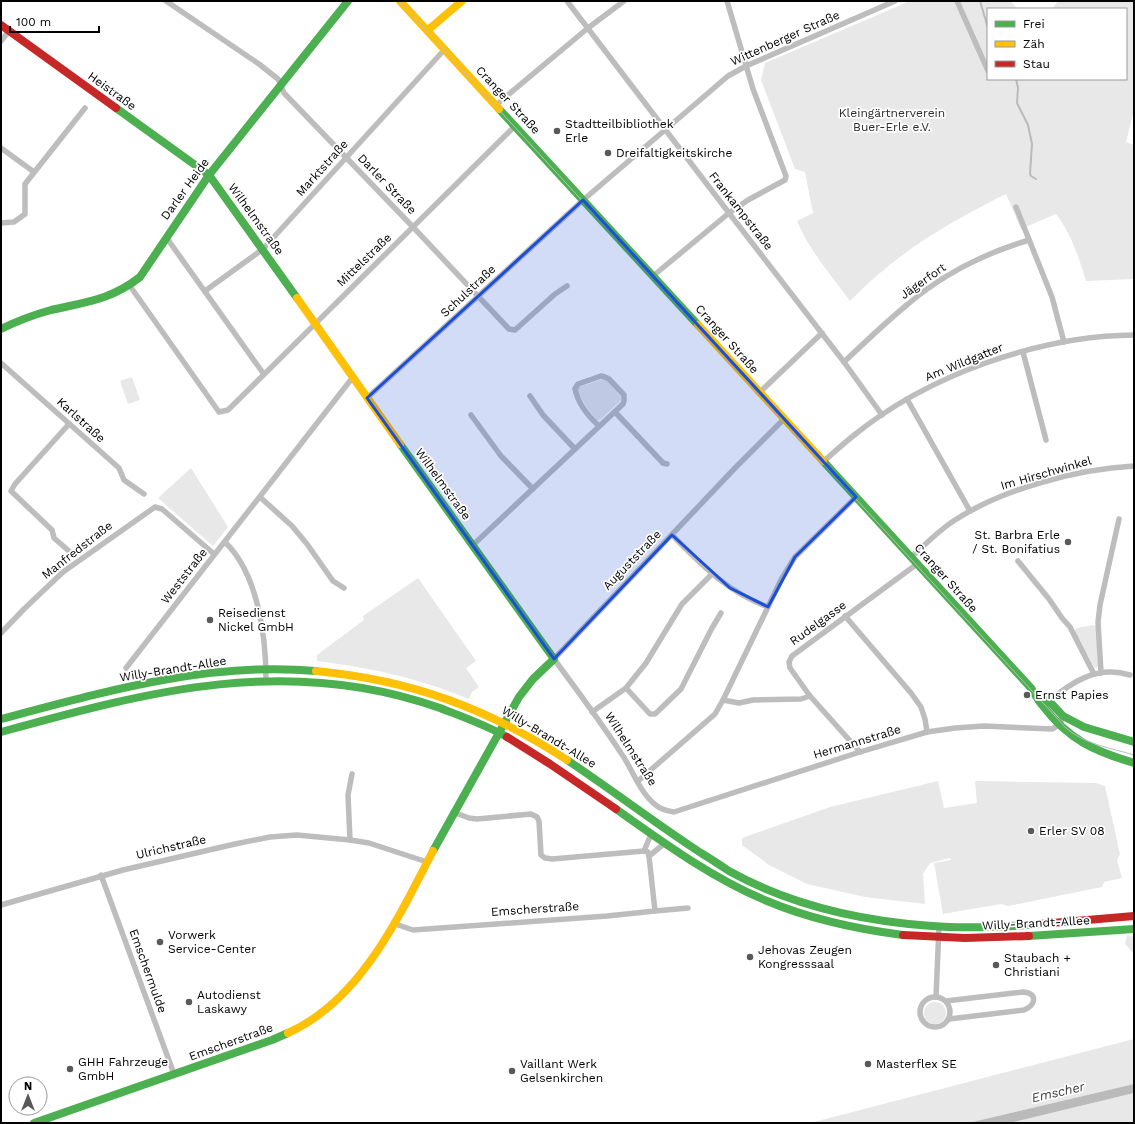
<svg xmlns="http://www.w3.org/2000/svg" width="1135" height="1124" font-family="'Work Sans',sans-serif">
  <style>
    .green { fill: #e8e8e8 }
    .water { fill: #bababa }
    .lines { fill: none; stroke-linecap: round; stroke-linejoin: round }
    .stream { stroke: #bababa; stroke-width: 2 }
    .street { stroke: #bdbdbd; stroke-width: 5.5 }
    .fast { stroke: #4caf50; stroke-width: 8 }
    .slow { stroke: #ffc107; stroke-width: 8 }
    .jam { stroke: #c62828; stroke-width: 8 }
    .tram { stroke: #bdbdbd; stroke-width: 1 }
    .marked { fill: #1d4ed8; fill-opacity: 0.2; stroke: #1d4ed8; stroke-width: 3; stroke-linejoin: round }
    .poi-dot { fill: #595959; stroke: #fff; stroke-width: 1.5 }
    .labels { text-anchor: middle; dominant-baseline: central; stroke-width: 3.5; stroke-linejoin: round; paint-order: stroke }
    .street-label { font-size: 12px; fill: #000; stroke: #fff }
    .park-label { font-size: 12px; fill: #2c2c2c; stroke: #fff }
    .poi-label { font-size: 12px; fill: #000; stroke: #fff; text-anchor: start }
    .water-label { font-size: 13px; font-style: italic; fill: #3d3d3d; stroke: #fff }
  </style>
  <rect width="100%" height="100%" fill="#fff"/>
  <!-- green -->
  <g class="green">
    <path d="M910 1H1010L1018 9H988V79H1126V9H1052L1058 1H1134V110L1126 142 1134 145V279L1086 281C1079 258 1071 233 1056 214L1021 229 1006 194C949 222 895 254 850 301 831 275 809 250 797 221L813 213 805 172 795 169 761 80 765 63Z"/>
    <polygon points="132,377 140,400 128,404 120,381"/>
    <polygon points="603,379 606,380 621,397 621,400 601,419 597,421 588,409 577,391 579,387"/>
    <polygon points="191,468 228,527 213,546 158,498"/>
    <path d="M418 578 476 661 466 668 479 687 472 692 469 699C418 678 371 668 317 661V655L364 620 363 616Z"/>
    <polygon points="1093,625 1096,626 1098,666 1096,668 1094,667 1075,632 1075,630 1077,628"/>
    <polygon points="938,781 944,808 977,803 975,781 1096,783 1105,786 1120,854 1117,860 1122,878 1104,882 1102,887 1008,906 1001,904 943,914 934,863 951,860 950,858 930,863 923,874 925,904 865,897 807,884 769,865 742,845 742,838 830,807"/>
    <polygon points="1127,935 1134,937 1134,954 1125,944"/>
    <circle cx="935" cy="1013" r="11"/>
    <polygon points="1134,1039 1134,1084 968,1123 810,1123"/>
    <polygon points="1134,1093 1134,1123 1010,1123"/>
  </g>
  <!-- water -->
  <polygon class="water" points="1134,1084 1134,1093 1010,1123 968,1123"/>
  <g class="lines">
    <!-- stream -->
    <g class="stream">
      <polyline points="980,1 988,28"/>
      <polyline points="1016,79 1018,88 1017,103 1028,125 1032,144 1030,174 1031,176 1036,179"/>
    </g>
    <!-- street -->
    <g class="street">
      <polyline points="166,1 259,64 278,79 284,93 413,227 509,329 515,330 555,294 567,286"/>
      <polyline points="567,1 729,213 844,362 882,415"/>
      <polyline points="957,1 988,71"/>
      <polyline points="1,41 9,31"/>
      <polyline points="496,105 588,28 624,1"/>
      <polyline points="1,148 34,172"/>
      <polyline points="1016,207 1052,297 1064,342"/>
      <polyline points="1,223 14,222 25,214 25,184 85,108"/>
      <polyline points="166,237 263,373"/>
      <polyline points="653,276 729,213 748,200 785,180 786,176 753,89 727,1"/>
      <polyline points="130,286 219,412 228,410 515,126"/>
      <polyline points="205,291 263,249 445,49"/>
      <polyline points="1023,352 1046,440"/>
      <path d="M844 362C865 342 886 322 908 304 943 274 986 253 1029 240"/>
      <polyline points="1,363 119,468 124,480 144,494"/>
      <polyline points="759,393 822,333"/>
      <polyline points="530,396 543,415 575,449"/>
      <polyline points="367,398 582,201 728,76 746,66 895,1"/>
      <polyline points="907,399 970,511"/>
      <polyline points="615,412 663,463 667,464"/>
      <polyline points="471,415 501,456 533,489"/>
      <path d="M784 419 735 468 554 659C577 690 600 721 621 753 633 770 640 794 657 806 662 810 668 811 674 812L860 752 927 732 955 728 984 726 1052 729C1058 726 1062 722 1063 716"/>
      <polyline points="69,424 15,484 11,491 52,530 54,538 70,552"/>
      <path d="M823 462C833 453 843 444 853 436 928 375 1038 336 1134 335"/>
      <polyline points="260,497 292,526 307,544 333,581 344,588"/>
      <path d="M672 535C703 566 726 591 768 607"/>
      <path d="M225 542C258 574 266 636 266 680"/>
      <path d="M473 545 623 404 624 401V395L609 379 605 377 601 376 578 384 575 389C578 403 589 417 599 426"/>
      <path d="M911 557C925 545 939 530 955 520 1003 489 1077 469 1134 466"/>
      <polyline points="1018,561 1049,599 1062,618 1070,627 1094,674"/>
      <polyline points="845,616 911,693 921,707 925,719 927,732"/>
      <polyline points="1,633 24,609 63,572 155,507 162,509 214,554"/>
      <polyline points="126,668 353,377"/>
      <polyline points="1101,673 1098,622 1100,605 1119,519"/>
      <polyline points="626,688 650,714 655,714 681,689 712,628 721,613"/>
      <polyline points="723,700 739,703 753,700 801,699 810,696"/>
      <path d="M1047 703C1071 682 1097 665 1130 675"/>
      <polyline points="592,712 626,688 646,663 682,604 712,574"/>
      <polyline points="860,752 810,696 790,668 789,662 792,656 917,564"/>
      <polyline points="638,781 715,714 723,700 782,578 795,557 856,497"/>
      <polyline points="350,840 348,795 352,774"/>
      <polyline points="644,851 649,839 652,834"/>
      <polyline points="649,856 665,843"/>
      <polyline points="101,875 174,1074"/>
      <polyline points="1,905 123,870 235,844 270,837 297,835 350,840 369,843 427,862"/>
      <polyline points="655,911 688,908"/>
      <polyline points="395,924 413,930 607,916 655,911 649,856 648,852 644,851 552,859 545,858 541,855 539,821 537,817 531,814 477,819 469,818 453,812"/>
      <circle cx="935" cy="1012" r="15"/>
      <polyline points="936,997 939,927"/>
      <path d="M946 1001 1023 992C1038 993 1036 1005 1024 1010L949 1019"/>
    </g>
    <!-- fast -->
    <g class="fast">
      <polyline points="116,108 209,175 297,298"/>
      <polyline points="499,109 698,325"/>
      <path d="M1 329C17 321 33 315 51 310 85 302 111 300 140 277L209 175 348 1"/>
      <polyline points="400,444 554,659 533,679 519,697 433,851"/>
      <path d="M823 461 1031 688C1035 694 1038 701 1043 706 1069 740 1094 751 1134 763"/>
      <polyline points="1036,694 1049,701 1063,716 1084,727 1134,742"/>
      <path d="M1 719C103 692 209 661 316 671"/>
      <path d="M1 732C150 691 288 654 440 708 463 717 486 725 507 737"/>
      <path d="M567 760C612 790 655 823 701 853 711 859 720 865 729 871 790 905 862 921 932 926 968 929 1004 927 1040 924"/>
      <path d="M616 809C664 843 712 878 767 901 810 919 856 929 903 935"/>
      <polyline points="1029,936 1134,929"/>
      <polyline points="34,1123 272,1040 288,1033"/>
    </g>
    <!-- slow -->
    <g class="slow">
      <polyline points="400,1 499,109"/>
      <polyline points="428,30 462,1"/>
      <polyline points="297,298 400,444"/>
      <polyline points="698,325 823,461"/>
      <path d="M316 671C411 680 487 708 567 760"/>
      <path d="M288 1033C361 1000 398 918 433 851"/>
    </g>
    <!-- jam -->
    <g class="jam">
      <polyline points="1,25 116,108"/>
      <polyline points="507,737 550,764 616,809"/>
      <polyline points="1040,924 1134,916"/>
      <polyline points="903,935 965,938 1029,936"/>
    </g>
    <!-- tram -->
    <path class="tram" d="M399 1 1066 728C1084 744 1111 748 1134 755"/>
  </g>
  <!-- marked area -->
  <path class="marked" d="M583 200 856 497 795 557 768 607 730 588 672 535 554 659 367 398Z"/>
  <!-- markers -->
  <g class="poi-dot">
    <circle cx="557" cy="131" r="4"/>
    <circle cx="608" cy="153" r="4"/>
    <circle cx="1068" cy="542" r="4"/>
    <circle cx="210" cy="620" r="4"/>
    <circle cx="1027" cy="695" r="4"/>
    <circle cx="1031" cy="831" r="4"/>
    <circle cx="160" cy="942" r="4"/>
    <circle cx="750" cy="957" r="4"/>
    <circle cx="996" cy="965" r="4"/>
    <circle cx="189" cy="1002" r="4"/>
    <circle cx="868" cy="1064" r="4"/>
    <circle cx="70" cy="1069" r="4"/>
    <circle cx="512" cy="1071" r="4"/>
  </g>
  <g class="labels">
    <!-- street labels -->
    <g class="street-label">
      <text transform="translate(785 38) rotate(-24)">Wittenberger Straße</text>
      <text transform="translate(112 91) rotate(36)">Heistraße</text>
      <text transform="translate(508 100) rotate(47)">Cranger Straße</text>
      <text transform="translate(322 168) rotate(-48)">Marktstraße</text>
      <text transform="translate(387 184) rotate(46)">Darler Straße</text>
      <text transform="translate(185 189) rotate(-54)">Darler Heide</text>
      <text transform="translate(741 211) rotate(52)">Frankampstraße</text>
      <text transform="translate(256 219) rotate(54)">Wilhelmstraße</text>
      <text transform="translate(364 260) rotate(-44)">Mittelstraße</text>
      <text transform="translate(923 281) rotate(-35)">Jägerfort</text>
      <text transform="translate(468 291) rotate(-43)">Schulstraße</text>
      <text transform="translate(727 339) rotate(48)">Cranger Straße</text>
      <text transform="translate(964 362) rotate(-22)">Am Wildgatter</text>
      <text transform="translate(81 420) rotate(42)">Karlstraße</text>
      <text transform="translate(1046 473) rotate(-16)">Im Hirschwinkel</text>
      <text transform="translate(443 484) rotate(54)">Wilhelmstraße</text>
      <text transform="translate(77 550) rotate(-38)">Manfredstraße</text>
      <text transform="translate(632 560) rotate(-46)">Auguststraße</text>
      <text transform="translate(184 576) rotate(-52)">Weststraße</text>
      <text transform="translate(946 578) rotate(48)">Cranger Straße</text>
      <text transform="translate(818 623) rotate(-36)">Rudelgasse</text>
      <text transform="translate(173 669) rotate(-9)">Willy-Brandt-Allee</text>
      <text transform="translate(549 737) rotate(31)">Willy-Brandt-Allee</text>
      <text transform="translate(857 742) rotate(-17)">Hermannstraße</text>
      <text transform="translate(631 749) rotate(57)">Wilhelmstraße</text>
      <text transform="translate(171 847) rotate(-13)">Ulrichstraße</text>
      <text transform="translate(535 909) rotate(-4)">Emscherstraße</text>
      <text transform="translate(1036 923) rotate(-3)">Willy-Brandt-Allee</text>
      <text transform="translate(148 971) rotate(70)">Emschermulde</text>
      <text transform="translate(231 1042) rotate(-20)">Emscherstraße</text>
    </g>
    <!-- park labels -->
    <g class="park-label">
      <text x="892" y="113">Kleingärtnerverein<tspan x="892" dy="14">Buer-Erle e.V.</tspan></text>
    </g>
    <!-- poi labels -->
    <g class="poi-label">
      <text x="565" y="124">Stadtteilbibliothek<tspan x="565" dy="14">Erle</tspan></text>
      <text x="616" y="153">Dreifaltigkeitskirche</text>
      <text x="1060" y="535" text-anchor="end">St. Barbra Erle<tspan x="1060" dy="14">/ St. Bonifatius</tspan></text>
      <text x="218" y="613">Reisedienst<tspan x="218" dy="14">Nickel GmbH</tspan></text>
      <text x="1035" y="695">Ernst Papies</text>
      <text x="1039" y="831">Erler SV 08</text>
      <text x="168" y="935">Vorwerk<tspan x="168" dy="14">Service-Center</tspan></text>
      <text x="758" y="950">Jehovas Zeugen<tspan x="758" dy="14">Kongresssaal</tspan></text>
      <text x="1004" y="958">Staubach +<tspan x="1004" dy="14">Christiani</tspan></text>
      <text x="197" y="995">Autodienst<tspan x="197" dy="14">Laskawy</tspan></text>
      <text x="78" y="1062">GHH Fahrzeuge<tspan x="78" dy="14">GmbH</tspan></text>
      <text x="520" y="1064">Vaillant Werk<tspan x="520" dy="14">Gelsenkirchen</tspan></text>
      <text x="876" y="1064">Masterflex SE</text>
    </g>
    <!-- water labels -->
    <g class="water-label">
      <text transform="translate(1058 1092) rotate(-13)">Emscher</text>
    </g>
  </g>
  <!-- border -->
  <rect width="1135" height="1124" fill="none" stroke="#000000" stroke-width="4"/>
  <!-- legend -->
  <rect x="987" y="8" width="140" height="72" fill="#ffffff" stroke="#999999"/>
  <rect x="995" y="21" width="20" height="6" fill="#4caf50" stroke="#999999"/>
  <text x="1023" y="28" font-size="12" fill="#000000">Frei</text>
  <rect x="995" y="41" width="20" height="6" fill="#ffc107" stroke="#999999"/>
  <text x="1023" y="48" font-size="12" fill="#000000">Zäh</text>
  <rect x="995" y="61" width="20" height="6" fill="#c62828" stroke="#999999"/>
  <text x="1023" y="68" font-size="12" fill="#000000">Stau</text>
  <!-- north arrow -->
  <g transform="translate(28 1096)"><circle r="19" fill="#ffffff" stroke="#999999"/>
  <path d="M0-3L7 15L0 10L-7 15Z" fill="#595959"/>
  <text y="-6" font-size="11" font-weight="bold" text-anchor="middle" fill="#000000">N</text>
  </g>
  <!-- scale -->
  <path d="M10 26v6h89v-6" fill="none" stroke="#000000" stroke-width="2"/>
  <text x="16" y="26" font-size="12" fill="#000000" stroke="#ffffff" stroke-width="3" paint-order="stroke">100 m</text>
</svg>
